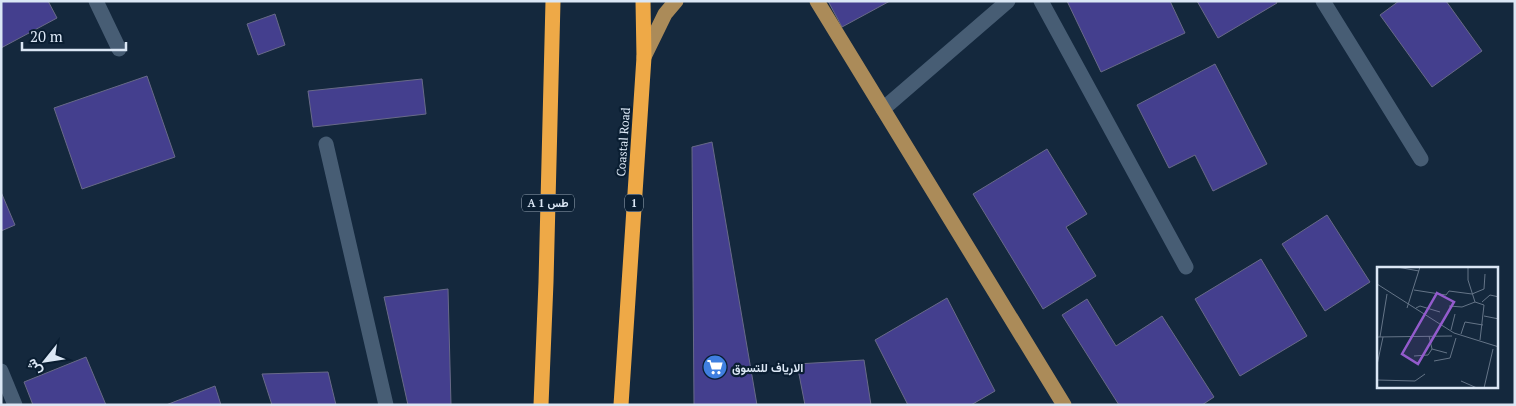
<svg xmlns="http://www.w3.org/2000/svg" width="1516" height="406" font-family="'PT Serif',Vazirmatn,serif">
  <style>
    .building { fill: #443f8e; stroke: #686a88 }
    .lines { fill: none; stroke-linecap: round; stroke-linejoin: round }
    .minor { stroke: #475d74; stroke-width: 15 }
    .major { stroke: #ab8b59; stroke-width: 15 }
    .highway { stroke: #eea947; stroke-width: 15 }
    .labels { text-anchor: middle; dominant-baseline: central; stroke-width: 4.5; stroke-linejoin: round; paint-order: stroke }
    .shield { fill: #0a1e32; stroke: #9cabba; stroke-width: 1 }
    .shield-label { font-size: 11px; font-weight: bold; fill: #dbe7f5 }
    .street-label { font-size: 12px; fill: #dbe7f5; stroke: #0a1e32 }
    .poi-label { font-size: 12px; font-weight: bold; fill: #dbe7f5; stroke: #0a1e32; text-anchor: start }
    .inset-road { fill: none; stroke: #647487; stroke-width: 1 }
    .view { fill: #935bcc; fill-opacity: 0.15; stroke: #935bcc; stroke-width: 2.5 }
    .inset-edge { fill: none; stroke: #dbe7f5; stroke-width: 2.5 }
  </style>
  <rect width="100%" height="100%" fill="#14283d"/>
  <!-- building -->
  <g class="building">
    <polygon points="1,1 48,1 57,18 1,48"/>
    <polygon points="828,1 890,1 842,27"/>
    <polygon points="1067,1 1170,1 1185,33 1101,72"/>
    <polygon points="1197,1 1276,1 1277,3 1218,38"/>
    <polygon points="1399,1 1446,1 1482,51 1432,87 1380,15"/>
    <polygon points="275,14 285,45 258,55 247,24"/>
    <polygon points="1215,64 1267,164 1213,191 1195,155 1169,168 1137,105"/>
    <polygon points="147,76 175,157 82,189 54,108"/>
    <polygon points="422,79 426,114 313,127 308,91"/>
    <polygon points="712,142 757,405 694,405 692,147"/>
    <polygon points="1047,149 1087,214 1066,227 1096,276 1043,309 973,194"/>
    <polygon points="1,192 15,225 1,231"/>
    <polygon points="1327,215 1370,282 1325,311 1282,244"/>
    <polygon points="1261,259 1307,336 1240,376 1195,299"/>
    <polygon points="448,289 451,405 408,405 384,297"/>
    <polygon points="947,298 995,391 971,405 908,405 875,340"/>
    <polygon points="1087,299 1116,346 1162,316 1214,397 1202,405 1119,405 1062,315"/>
    <polygon points="86,357 106,405 33,405 24,382"/>
    <polygon points="864,360 871,405 805,405 797,364"/>
    <polygon points="328,372 336,405 272,405 262,374"/>
    <polygon points="215,386 221,405 166,405"/>
  </g>
  <g class="lines">
    <!-- minor -->
    <g class="minor">
      <polyline points="96,1 119,49"/>
      <polyline points="1041,1 1186,267"/>
      <polyline points="1323,1 1421,159"/>
      <polyline points="883,109 1008,1"/>
      <polyline points="326,144 386,405"/>
      <polyline points="1,371 15,405"/>
    </g>
    <!-- major -->
    <g class="major">
      <polyline points="817,1 1064,405"/>
      <polyline points="644,57 665,14 676,1"/>
    </g>
    <!-- highway -->
    <g class="highway">
      <polyline points="541,405 546,282 553,1"/>
      <polyline points="621,405 644,57 643,1"/>
    </g>
  </g>
  <!-- icons -->
  <defs>
    <symbol id="supermarket-disc" viewBox="-11 -11 22 22"><circle r="9.5" fill="#3f7fe0" stroke="#0a1e32"/><path d="M-6-5.5h2.5l.6 2H6L4.5 2H-2.5L-4.4-4H-6ZM-1.5 3.2a1.3 1.3 0 1 0 .1 0ZM3 3.2a1.3 1.3 0 1 0 .1 0Z" fill="#fff"/></symbol>
  </defs>
  <g fill-rule="evenodd">
    <use href="#supermarket-disc" x="701" y="353" width="28" height="28"/>
  </g>
  <g class="labels">
    <!-- shield labels -->
    <g class="shield">
      <rect x="522" y="194.5" width="52" height="17" rx="4"/>
      <rect x="625" y="194.5" width="18" height="17" rx="4"/>
    </g>
    <g class="shield-label">
      <text x="548" y="203">A 1 طس</text>
      <text x="634" y="203">1</text>
    </g>
    <!-- street labels -->
    <g class="street-label">
      <text transform="translate(623 142) rotate(-86)">Coastal Road</text>
    </g>
    <!-- poi labels -->
    <g class="poi-label">
      <text x="732" y="367">الارياف للتسوق</text>
    </g>
  </g>
  <!-- overview -->
  <g transform="translate(1377 267)">
    <rect width="121" height="121" fill="#14283d"/>
    <path class="inset-road" d="M20 0 42 4M91 0V13L98 35 107 38 103 73M0 17 77 66 122 80M37 23 69 28 72 24 95 27 107 22 108 7M105 35 113 28 122 30M72 39 85 40 98 35M30 41 43 0M39 41 43 39 63 45M107 49 122 52M74 63 78 47M84 67 88 55 106 58M0 70 75 69M3 70 10 27M55 82 70 86M37 89 51 88 55 82 52 69M57 94 73 91 79 71M0 98 6 70M0 113 38 114 48 107M84 114 100 121M107 121 116 82"/>
    <path class="view" d="M60 26 77 35 41 97 25 87Z"/>
    <rect width="121" height="121" class="inset-edge"/>
  </g>
  <!-- border -->
  <rect width="1516" height="406" fill="none" stroke="#dbe7f5" stroke-width="5"/>
  <!-- north arrow -->
  <g transform="translate(45 361) rotate(240)" stroke="#0a1e32" stroke-width="4" paint-order="stroke">
  <path d="M0-4L9 19L0 12L-9 19Z" fill="#dbe7f5"/>
  <text y="-8" font-size="14" font-weight="bold" text-anchor="middle" fill="#dbe7f5">ش</text>
  </g>
  <!-- scale -->
  <path d="M22 42v8h104v-8" fill="none" stroke="#dbe7f5" stroke-width="2.5"/>
  <text x="30" y="42" font-size="15" fill="#dbe7f5" stroke="#0a1e32" stroke-width="4" paint-order="stroke">20 m</text>
</svg>
